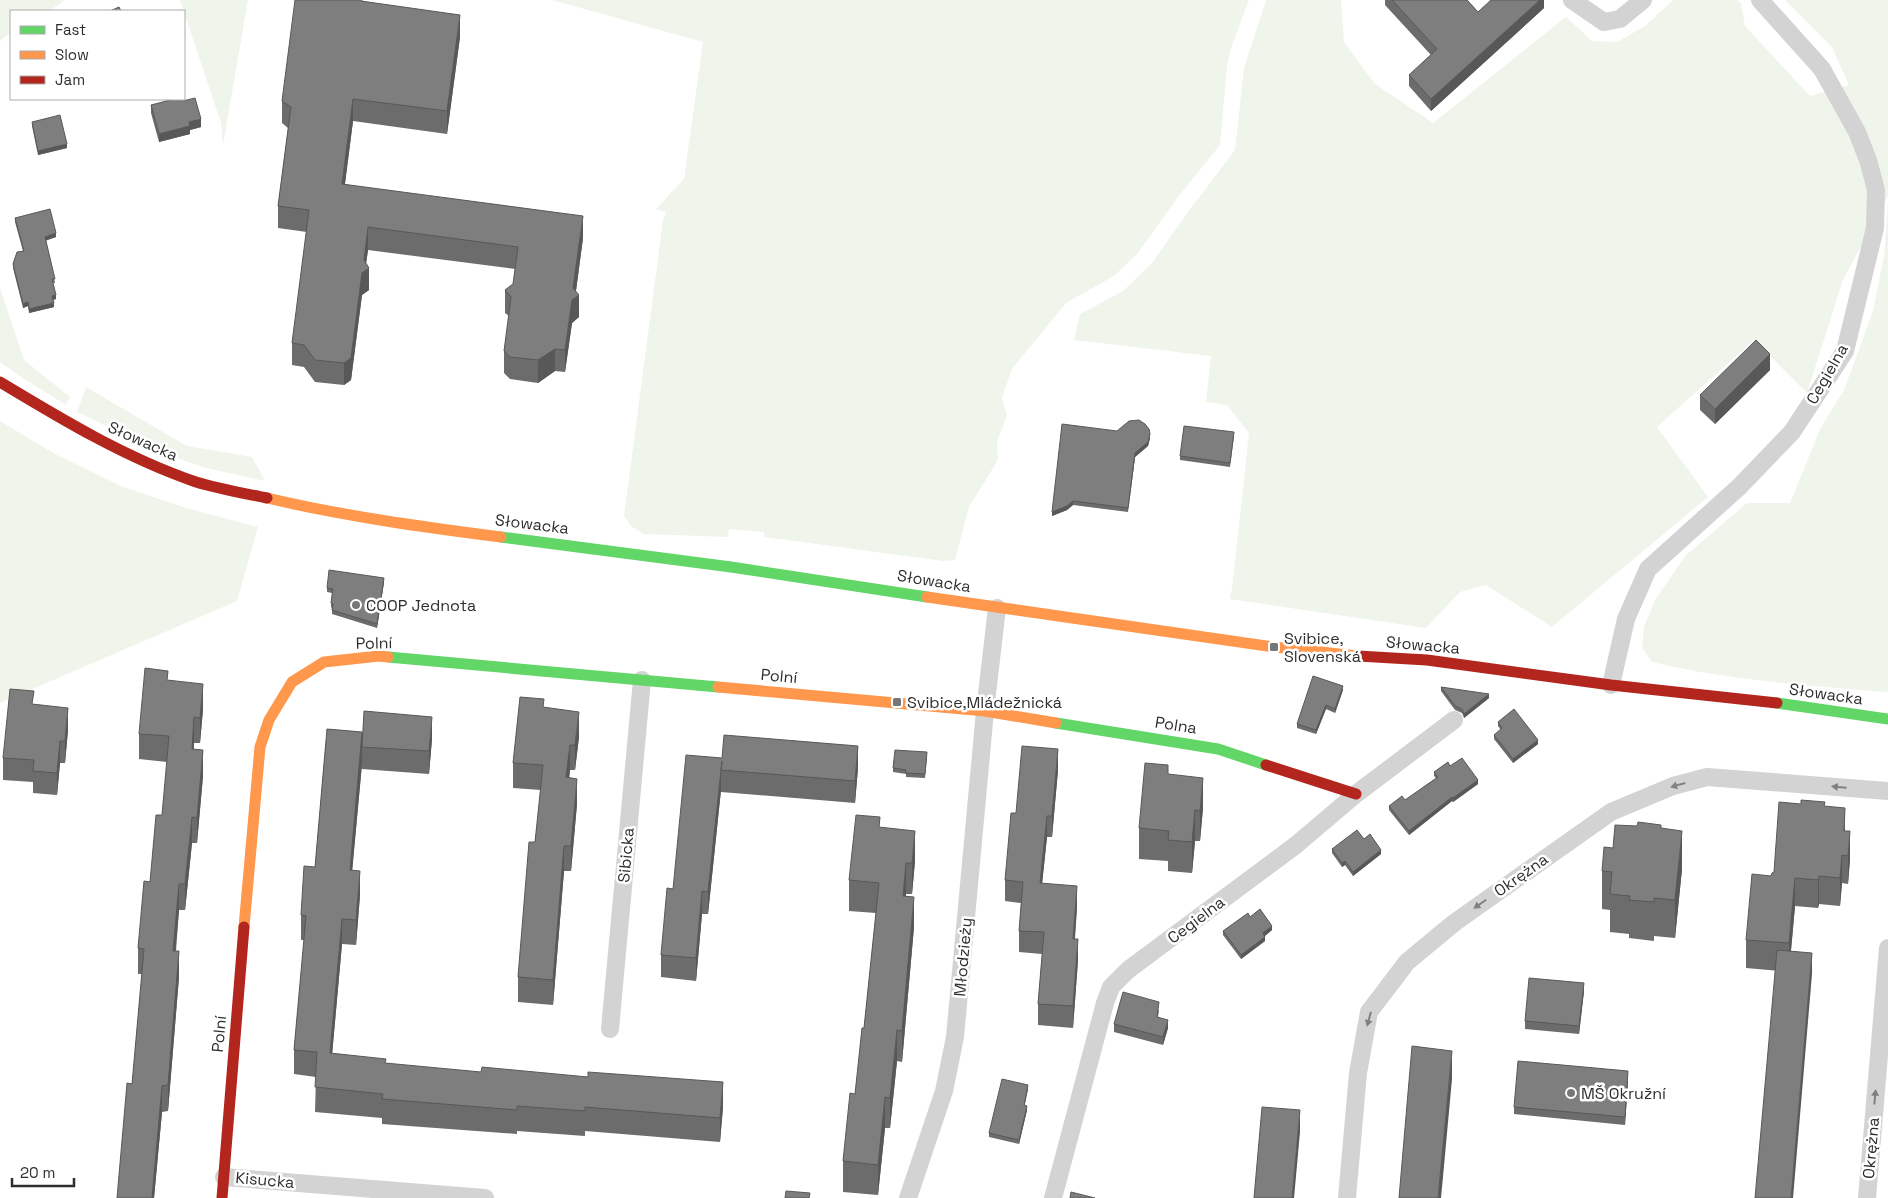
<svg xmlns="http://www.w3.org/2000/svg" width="1888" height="1198" font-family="'Space Grotesk',sans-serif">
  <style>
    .green { fill: #f0f5eb }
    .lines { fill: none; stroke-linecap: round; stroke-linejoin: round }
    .street { stroke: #d3d3d3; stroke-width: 18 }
    .fast { stroke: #63d668; stroke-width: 11 }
    .slow { stroke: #ff974d; stroke-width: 11 }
    .jam { stroke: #b3261e; stroke-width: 11 }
    .wall { fill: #6c6c6c }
    .shaded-wall { fill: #585858 }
    .building { fill: #7e7e7e; stroke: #585858 }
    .oneway { fill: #808080 }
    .poi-dot { fill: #777; stroke: #fff; stroke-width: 2 }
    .labels { text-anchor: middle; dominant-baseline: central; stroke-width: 5; stroke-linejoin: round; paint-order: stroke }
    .street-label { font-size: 16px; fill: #2e2e2e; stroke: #fff }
    .poi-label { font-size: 16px; fill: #2e2e2e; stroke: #fff; text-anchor: start }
  </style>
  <rect width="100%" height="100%" fill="#fff"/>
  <!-- green -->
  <g class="green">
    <polygon points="0,0 65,0 49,11 11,11 11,32 0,41"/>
    <polygon points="180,0 248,0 223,145 221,123"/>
    <polygon points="552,0 1249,0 1231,48 1227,67 1220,145 1178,197 1137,254 1114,276 1066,303 1012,369 1002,398 1007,416 997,441 998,460 969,507 955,560 943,561 765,537 764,532 729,529 728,537 643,534 631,526 624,516 663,220 666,212 656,209 684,179 703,42"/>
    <polygon points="1266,0 1341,0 1344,42 1375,84 1433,123 1566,17 1592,41 1617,42 1645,26 1673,0 1737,0 1741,3 1745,26 1810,96 1849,85 1832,47 1785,0 1888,0 1888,196 1843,280 1807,393 1754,340 1657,427 1708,497 1552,627 1486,585 1460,592 1426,628 1230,599 1232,588 1249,433 1227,405 1206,402 1211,356 1074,340 1080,314 1123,291 1152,263 1191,208 1235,150 1244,68"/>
    <path d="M1888 203V692C1811 686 1727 680 1652 662L1642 648 1644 626 1655 600 1686 555 1747 503H1790L1821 427 1844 390 1873 311 1884 256Z"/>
    <polygon points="0,288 24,360 70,397 66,405 24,379 0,362"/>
    <polygon points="86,387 187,446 252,457 265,481 206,468 168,455 77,412"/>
    <polygon points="0,421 55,454 121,486 186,508 258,527 237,601 0,703"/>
  </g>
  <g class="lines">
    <!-- street -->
    <g class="street">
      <polyline points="1572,0 1604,22 1620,19 1643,0"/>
      <polyline points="1611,685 1626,619 1648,569 1739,487 1792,432 1845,351 1875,228 1876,190 1868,160 1857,132 1822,69 1760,0"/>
      <polyline points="610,1029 642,680"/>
      <polyline points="224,1177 485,1198"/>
      <polyline points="908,1198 944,1091 955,1037 985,711 997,608"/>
      <polyline points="1053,1198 1105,1003 1111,987 1128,970 1296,845 1356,794 1454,720"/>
      <polyline points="1347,1198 1358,1073 1369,1012 1407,962 1454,923 1611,812 1673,786 1707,777 1888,791"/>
      <polyline points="1867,1198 1888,948"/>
    </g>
    <!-- fast -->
    <g class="fast">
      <polyline points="501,537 731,567 927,597"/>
      <polyline points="388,657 718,687"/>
      <polyline points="1777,703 1888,719"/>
      <polyline points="1056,723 1218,749 1266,765"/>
    </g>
    <!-- slow -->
    <g class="slow">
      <path d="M267 498C344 516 422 527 501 537"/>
      <polyline points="927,597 1274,647 1358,656"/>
      <polyline points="718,687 985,711 1056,723"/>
      <polyline points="244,927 260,747 269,720 292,682 324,662 379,656 388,657"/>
    </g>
    <!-- jam -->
    <g class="jam">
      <path d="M0 382C63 420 126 458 196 482 219 489 243 493 267 498"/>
      <polyline points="1358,656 1427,660 1611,685 1777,703"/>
      <polyline points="1266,765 1356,794"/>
      <polyline points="222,1198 244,927"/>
    </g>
  </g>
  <!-- wall -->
  <g class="wall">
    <polygon points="363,0 363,2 460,37 447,134 353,121 345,184 583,238 576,291 579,317 572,323 565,372 555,371 538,383 510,379 504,373 504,351 509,316 505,313 505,290 513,284 515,269 368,250 366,263 369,290 362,295 351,380 344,385 315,382 304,367 292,365 292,343 307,232 278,228 278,206 288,128 282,123 282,101"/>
    <polygon points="1385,0 1467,0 1478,12 1544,0 1544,8 1431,111 1409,86 1409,75 1431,55 1385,5"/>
    <polygon points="183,101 201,127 190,130 190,134 159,142 151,113 151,105"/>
    <polygon points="32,122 67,148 38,155 32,126"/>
    <polygon points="15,218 56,237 46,240 55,283 53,283 56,299 53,300 54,307 29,313 28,306 23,308 13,268 13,264 23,251 15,222"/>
    <polygon points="1770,370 1715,424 1700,410 1700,395"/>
    <polygon points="1117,431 1150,438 1148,446 1135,457 1128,512 1073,505 1067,510 1052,516"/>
    <polygon points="1234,436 1230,467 1180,460 1180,456"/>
    <polygon points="384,582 377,628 332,614 332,608 331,607 331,603 332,593 327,592 327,588"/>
    <polygon points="168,680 203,709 200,743 194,743 194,749 203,776 197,843 192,843 185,910 179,910 176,951 179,977 168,1111 162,1112 154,1198 117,1198 132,1084 142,974 138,974 138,948 162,815 167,762 139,759 139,734"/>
    <polygon points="1441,687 1489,698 1464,718 1462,713 1455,710 1441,691"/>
    <polygon points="1343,690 1335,713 1326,709 1316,734 1297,728 1297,724"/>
    <polygon points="34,704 68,730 65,763 60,763 57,795 33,793 33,782 3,780 3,758"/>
    <polygon points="544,707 579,737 575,770 570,770 569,778 577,804 571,871 564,871 553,1005 518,1002 518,977 535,842 541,790 513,788 513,763"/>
    <polygon points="1498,722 1538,744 1513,763 1494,739 1494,735 1501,730 1498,726"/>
    <polygon points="327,729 432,739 429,774 362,769 362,764 352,870 360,895 356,945 342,944 332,1054 386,1063 723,1107 720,1142 585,1131 585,1136 517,1131 517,1134 382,1124 382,1118 315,1112 316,1077 294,1074 294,1050 304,940 301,940 301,915 315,867"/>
    <polygon points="927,756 925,778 906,777 906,774 893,772 893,768"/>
    <polygon points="722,758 858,768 855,803 721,792 721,790 708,914 702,914 696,981 661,977 661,955 673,889"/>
    <polygon points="1450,766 1478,784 1453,802 1452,801 1409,835 1389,810 1389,806 1405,800 1436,778 1434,776 1434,772"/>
    <polygon points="1058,770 1052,837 1047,837 1042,883 1077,907 1075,939 1078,960 1073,1028 1038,1025 1038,1004 1042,954 1019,952 1019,931 1021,903 1005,901 1005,880 1016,813"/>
    <polygon points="1168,774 1203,808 1200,841 1195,841 1192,873 1168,871 1168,861 1139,859 1139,828"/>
    <polygon points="1825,806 1845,831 1850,859 1848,884 1842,883 1840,906 1819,904 1818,908 1795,906 1791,951 1812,974 1746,968 1746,940 1771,876"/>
    <polygon points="880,827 915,861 912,894 906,894 906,896 914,927 902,1062 897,1061 890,1128 885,1128 878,1195 843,1192 843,1161 855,1094 864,1028 876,913 849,911 849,880"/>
    <polygon points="1661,829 1682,869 1675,938 1654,936 1654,941 1629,938 1629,934 1610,932 1610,910 1602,909 1602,871 1613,848"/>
    <polygon points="1364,839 1381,854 1353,876 1345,865 1342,867 1332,853 1332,849"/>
    <polygon points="1250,917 1272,930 1265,936 1265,941 1241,959 1223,935 1223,931"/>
    <polygon points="1584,991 1579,1034 1525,1029 1525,1021"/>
    <polygon points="1159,1010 1158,1017 1168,1028 1163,1045 1114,1032 1114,1024"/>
    <polygon points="1628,1079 1625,1125 1514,1114 1514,1107"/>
    <polygon points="1028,1089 1024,1105 1027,1110 1019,1144 989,1137 989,1133"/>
  </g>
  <!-- shaded-wall -->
  <g class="shaded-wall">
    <polygon points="1540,0 1544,0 1544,8 1431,111 1431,99"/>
    <polygon points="460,15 460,37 447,134 447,111"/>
    <polygon points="353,99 353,121 342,206 342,184"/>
    <polygon points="201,119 201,127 190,130 190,134 159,142 159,134 189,122"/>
    <polygon points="67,144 67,148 38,155 38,151"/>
    <polygon points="583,216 583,238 575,298 579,295 579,317 572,323 565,372 565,350"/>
    <polygon points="368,227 368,250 365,271 369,268 369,290 362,295 351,380 344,385 344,363 364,260"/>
    <polygon points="56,233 56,237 45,241 45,237"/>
    <polygon points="56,295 56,299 52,300 52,296"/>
    <polygon points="28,302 28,306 23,308 23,304"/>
    <polygon points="54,303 54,307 29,313 29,309"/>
    <polygon points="555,349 555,371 538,383 538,360"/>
    <polygon points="1770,354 1770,370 1715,424 1715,409"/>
    <polygon points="1150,434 1150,438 1148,446 1135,457 1128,512 1135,453"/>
    <polygon points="1073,501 1073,505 1067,510 1052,516 1052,512"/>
    <polygon points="384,578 384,582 377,628 377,624"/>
    <polygon points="203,684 203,709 200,743 200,718"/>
    <polygon points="1343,686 1343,690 1335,713 1335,709"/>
    <polygon points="1489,694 1489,698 1464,718 1464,714"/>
    <polygon points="1326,705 1326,709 1316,734 1316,730"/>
    <polygon points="68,708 68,730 65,763 65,741"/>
    <polygon points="579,712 579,737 575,770 575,745"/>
    <polygon points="194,717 194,743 192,775 192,749"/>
    <polygon points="432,717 432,739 429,774 429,751"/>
    <polygon points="362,732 362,764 350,895 350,870"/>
    <polygon points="1538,740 1538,744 1513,763 1513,759"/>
    <polygon points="60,741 60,763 57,795 57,773"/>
    <polygon points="570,745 570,770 566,802 566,777"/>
    <polygon points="858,746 858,768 855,803 855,781"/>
    <polygon points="1058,749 1058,770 1052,837 1052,816"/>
    <polygon points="203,750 203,776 197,843 197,818"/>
    <polygon points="721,770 721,790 708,914 708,892"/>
    <polygon points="1203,778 1203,808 1200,841 1200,811"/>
    <polygon points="577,779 577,804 571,871 571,846"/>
    <polygon points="1478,780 1478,784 1453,802 1453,798"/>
    <polygon points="1452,797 1452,801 1409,835 1409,831"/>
    <polygon points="1845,808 1845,836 1844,859 1844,831"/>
    <polygon points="1195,810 1195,841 1192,873 1192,842"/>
    <polygon points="1047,816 1047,837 1040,904 1040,883"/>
    <polygon points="192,817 192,843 185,910 185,884"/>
    <polygon points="915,831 915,861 912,894 912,863"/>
    <polygon points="1682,831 1682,869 1675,938 1675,900"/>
    <polygon points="1850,831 1850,859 1848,884 1848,856"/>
    <polygon points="564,846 564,871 553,1005 553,980"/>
    <polygon points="1381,850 1381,854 1353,876 1353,872"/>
    <polygon points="1842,855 1842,883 1840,906 1840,878"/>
    <polygon points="1345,861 1345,865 1342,867 1342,863"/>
    <polygon points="906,863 906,894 903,926 903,896"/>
    <polygon points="360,871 360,895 356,945 356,920"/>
    <polygon points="1819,876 1819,904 1818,908 1818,880"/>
    <polygon points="1795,878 1795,906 1789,971 1789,943"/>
    <polygon points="179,884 179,910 173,976 173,951"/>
    <polygon points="1077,886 1077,907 1073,960 1073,939"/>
    <polygon points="702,891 702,914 696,981 696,958"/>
    <polygon points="914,897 914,927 902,1062 902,1031"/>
    <polygon points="342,919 342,944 330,1078 330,1053"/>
    <polygon points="1272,926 1272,930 1263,937 1263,933"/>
    <polygon points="1265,937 1265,941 1241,959 1241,955"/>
    <polygon points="1078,939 1078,960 1073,1028 1073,1006"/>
    <polygon points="179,951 179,977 168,1111 168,1085"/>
    <polygon points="1812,953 1812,974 1793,1198 1791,1198"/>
    <polygon points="1584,983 1584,991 1579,1034 1579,1026"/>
    <polygon points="1168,1020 1168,1028 1163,1045 1163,1037"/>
    <polygon points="897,1030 897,1061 890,1128 890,1098"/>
    <polygon points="1452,1051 1452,1079 1441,1198 1438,1198"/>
    <polygon points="1628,1071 1628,1079 1625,1125 1625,1117"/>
    <polygon points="723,1082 723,1107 720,1142 720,1118"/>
    <polygon points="1028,1085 1028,1089 1024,1109 1024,1105"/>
    <polygon points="162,1086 162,1112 154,1198 152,1198"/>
    <polygon points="885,1097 885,1128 878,1195 878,1165"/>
    <polygon points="1027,1106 1027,1110 1019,1144 1019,1140"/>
    <polygon points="1300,1110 1300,1132 1294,1198 1292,1198"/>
  </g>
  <!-- building -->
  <g class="building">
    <polygon points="295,0 361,0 361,1 460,15 447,111 353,99 342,184 583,216 573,288 579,295 572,300 565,350 555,349 538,360 510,357 504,351 511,297 505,290 513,284 518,247 368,227 364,260 369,268 362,273 351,358 344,363 315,360 304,345 292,343 309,210 278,206 291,107 282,101"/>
    <polygon points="1392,0 1467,0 1478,12 1491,0 1540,0 1431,99 1409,75 1437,49"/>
    <polygon points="119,7 121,11 110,11"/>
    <polygon points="195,98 201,119 189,122 190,126 159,134 151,105 174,99 182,99 183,101"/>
    <polygon points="60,115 67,144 38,151 32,122"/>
    <polygon points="50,209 56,233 45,237 55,279 52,279 56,295 52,296 54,303 29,309 28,302 23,304 13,264 17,252 24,251 15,218"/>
    <polygon points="1756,340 1770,354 1715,409 1700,395"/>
    <polygon points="1139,420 1145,424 1149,429 1150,434 1148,442 1135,453 1128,508 1073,501 1067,506 1052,512 1062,424 1117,431 1129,421"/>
    <polygon points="1184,426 1234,432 1230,463 1180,456"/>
    <polygon points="329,570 384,578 377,624 332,610 333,604 331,603 333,589 327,588"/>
    <polygon points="145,668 168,671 167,680 203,684 200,718 194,717 192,749 203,750 197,818 192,817 185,884 179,884 173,951 179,951 168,1085 162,1086 152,1198 117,1198 127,1083 132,1084 144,949 138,948 144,881 150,882 156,815 162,815 169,736 139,734"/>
    <polygon points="1313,676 1343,686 1335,709 1326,705 1316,730 1297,724"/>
    <polygon points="1441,687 1489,694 1464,714 1462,709 1455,706"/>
    <polygon points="10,689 34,691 32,704 68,708 65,741 60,741 57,773 33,771 34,760 3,758"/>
    <polygon points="520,697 544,699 543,707 579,712 575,745 570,745 566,777 577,779 571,846 564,846 553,980 518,977 529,842 535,842 543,765 513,763"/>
    <polygon points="1514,709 1538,740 1513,759 1494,735 1502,728 1498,722"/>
    <polygon points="364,711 432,717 429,751 362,747"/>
    <polygon points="327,729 362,732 350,870 360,871 356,920 342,919 330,1053 386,1059 385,1063 481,1072 482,1067 588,1077 588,1072 723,1082 720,1118 585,1107 585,1111 517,1106 517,1110 382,1099 383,1094 315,1087 317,1052 294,1050 306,916 301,915 304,866 315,867"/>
    <polygon points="724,735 858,746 855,781 721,770 722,761 708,892 702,891 696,958 661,955 667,888 673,889 686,755 722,758"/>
    <polygon points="1022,746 1058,749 1052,816 1047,816 1040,883 1077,886 1073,939 1078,939 1073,1006 1038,1004 1044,932 1019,931 1023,882 1005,880 1011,813 1016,813"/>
    <polygon points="895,750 927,752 925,774 906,773 906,770 893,768"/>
    <polygon points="1462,758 1478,780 1453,798 1452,797 1409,831 1389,806 1402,796 1405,800 1438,777 1434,772 1448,762 1450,766"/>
    <polygon points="1145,763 1168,765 1168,774 1203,778 1200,811 1195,810 1192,842 1168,840 1169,831 1139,828"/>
    <polygon points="1801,800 1825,802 1824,806 1845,808 1844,831 1850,831 1848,856 1842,855 1840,878 1819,876 1818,880 1795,878 1789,943 1746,940 1752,874 1771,876 1772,873 1774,872 1779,802 1801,804"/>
    <polygon points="856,815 880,817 879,827 915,831 912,863 906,863 903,896 914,897 902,1031 897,1030 890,1098 885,1097 878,1165 843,1161 850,1093 855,1094 862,1028 864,1028 879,883 849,880"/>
    <polygon points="1638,822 1661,825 1661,828 1682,831 1675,900 1654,898 1654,902 1629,900 1630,896 1610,894 1612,872 1602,871 1604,847 1613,848 1615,825 1637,826"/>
    <polygon points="1357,830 1364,839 1370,834 1381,850 1353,872 1345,861 1342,863 1332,849"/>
    <polygon points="1260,909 1272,926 1263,933 1265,937 1241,955 1223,931 1248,913 1250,917"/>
    <polygon points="1777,950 1812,953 1791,1198 1755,1198"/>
    <polygon points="1529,978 1584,983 1579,1026 1525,1021"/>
    <polygon points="1123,992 1159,1002 1157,1017 1168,1020 1163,1037 1114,1024"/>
    <polygon points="1412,1046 1452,1051 1438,1198 1399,1198"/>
    <polygon points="1518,1061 1628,1071 1625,1117 1514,1107"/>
    <polygon points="1002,1079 1028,1085 1024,1105 1027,1106 1019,1140 989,1133"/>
    <polygon points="1262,1107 1300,1110 1292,1198 1254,1198"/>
    <polygon points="786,1191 810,1193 809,1198 785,1198"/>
    <polygon points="1071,1192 1095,1198 1070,1198"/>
  </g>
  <!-- one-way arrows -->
  <defs><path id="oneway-solid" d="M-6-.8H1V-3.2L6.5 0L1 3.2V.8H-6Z" transform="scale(1.25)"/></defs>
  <g class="oneway">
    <use href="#oneway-solid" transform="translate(1678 785) rotate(164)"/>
    <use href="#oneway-solid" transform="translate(1839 787) rotate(-175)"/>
    <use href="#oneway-solid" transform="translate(1480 904) rotate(145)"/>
    <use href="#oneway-solid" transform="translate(1369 1019) rotate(105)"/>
    <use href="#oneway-solid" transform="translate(1875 1097) rotate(-85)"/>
  </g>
  <!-- markers -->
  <g class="poi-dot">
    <circle cx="356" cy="605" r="5"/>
    <rect x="1269" y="642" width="10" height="10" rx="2.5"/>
    <rect x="892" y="697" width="10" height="10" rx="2.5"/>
    <circle cx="1571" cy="1093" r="5"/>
  </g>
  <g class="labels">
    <!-- street labels -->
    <g class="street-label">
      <text transform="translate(1827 374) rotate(-60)">Cegielna</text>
      <text transform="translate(143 441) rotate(24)">Słowacka</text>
      <text transform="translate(532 524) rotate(7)">Słowacka</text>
      <text transform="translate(934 581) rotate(9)">Słowacka</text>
      <text transform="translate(374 643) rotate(-1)">Polní</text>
      <text transform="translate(1423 645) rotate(5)">Słowacka</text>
      <text transform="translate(779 676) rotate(5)">Polní</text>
      <text transform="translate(1826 694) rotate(8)">Słowacka</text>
      <text transform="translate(1176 725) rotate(9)">Polna</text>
      <text transform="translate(626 855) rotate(-85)">Sibicka</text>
      <text transform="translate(1521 875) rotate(-35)">Okrężna</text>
      <text transform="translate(1196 920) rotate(-37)">Cegielna</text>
      <text transform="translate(963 957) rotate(-85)">Młodzieży</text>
      <text transform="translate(219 1034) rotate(-85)">Polní</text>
      <text transform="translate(1871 1148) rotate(-85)">Okrężna</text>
      <text transform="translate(265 1180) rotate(5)">Kisucka</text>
    </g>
    <!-- poi labels -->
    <g class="poi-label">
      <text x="366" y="605">COOP Jednota</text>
      <text x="1284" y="638">Svibice,<tspan x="1284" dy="18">Slovenská</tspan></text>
      <text x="907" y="702">Svibice,Mládežnická</text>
      <text x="1581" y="1093">MŠ Okružní</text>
    </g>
  </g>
  <!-- legend -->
  <rect x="10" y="10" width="175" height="90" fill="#ffffff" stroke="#ababab"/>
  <rect x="20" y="26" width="25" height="8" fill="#63d668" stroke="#ababab"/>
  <text x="55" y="35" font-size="15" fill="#2e2e2e">Fast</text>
  <rect x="20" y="51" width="25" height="8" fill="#ff974d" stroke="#ababab"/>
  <text x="55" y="60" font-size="15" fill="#2e2e2e">Slow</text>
  <rect x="20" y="76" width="25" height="8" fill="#b3261e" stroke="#ababab"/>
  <text x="55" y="85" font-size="15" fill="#2e2e2e">Jam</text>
  <!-- scale -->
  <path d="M12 1178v8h62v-8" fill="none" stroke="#2e2e2e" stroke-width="2.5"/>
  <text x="20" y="1178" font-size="15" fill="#2e2e2e" stroke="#ffffff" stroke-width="4" paint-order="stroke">20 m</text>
</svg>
